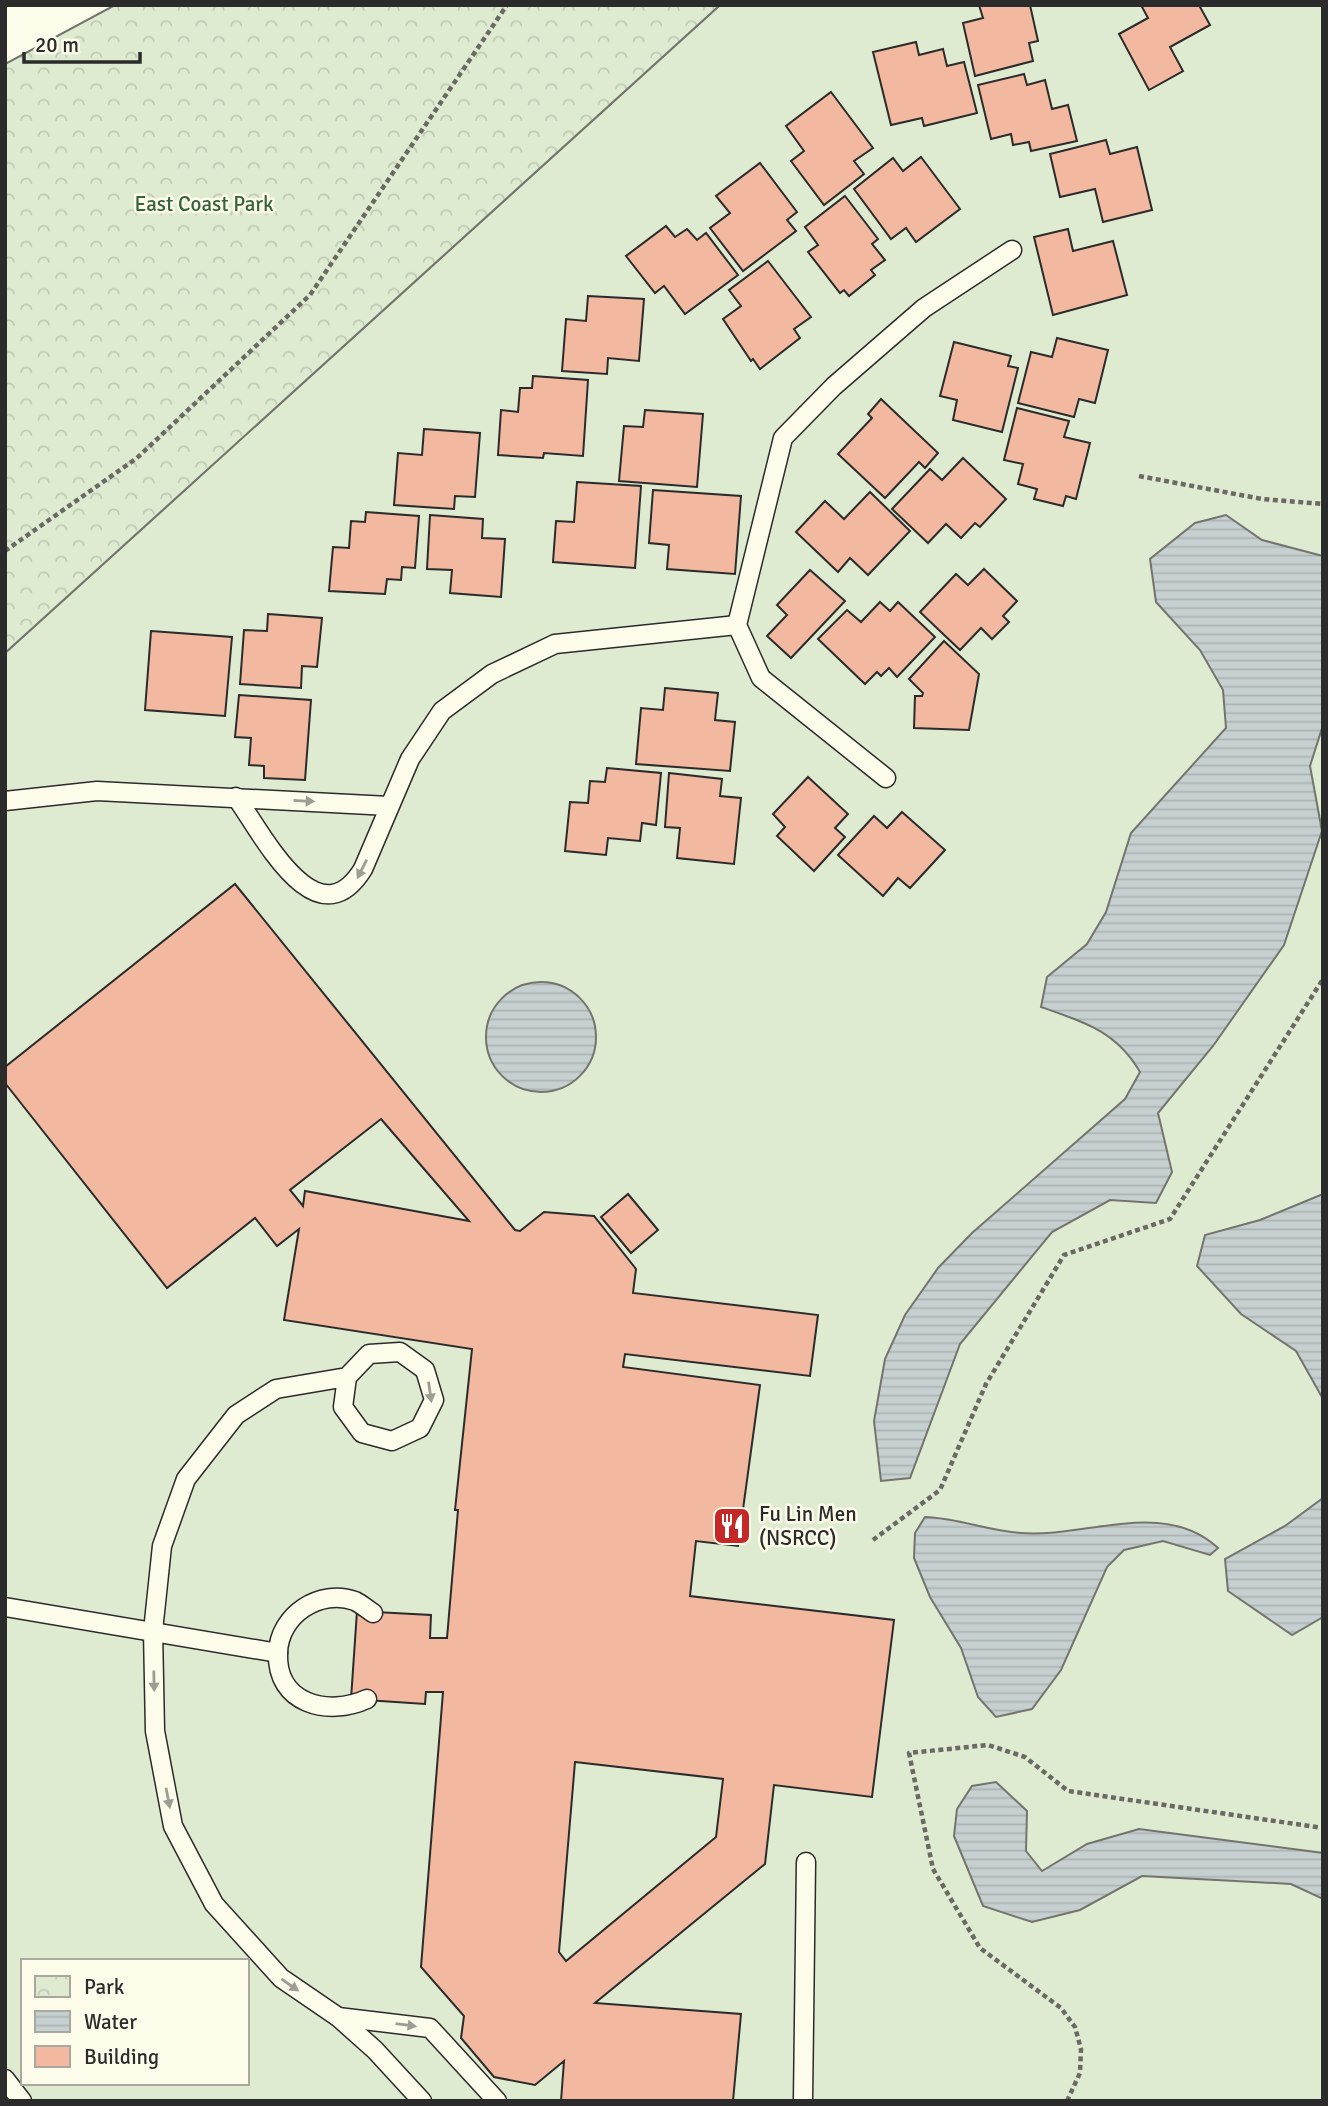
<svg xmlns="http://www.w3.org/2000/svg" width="1328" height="2106" font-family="Signika,sans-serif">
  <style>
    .grass { fill: #deebd1; stroke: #74746e; stroke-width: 2; fill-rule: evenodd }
    .park { fill: url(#park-crowns); stroke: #74746e; stroke-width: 2 }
    .water { fill: url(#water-rules); stroke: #74746e; stroke-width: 2 }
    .building { fill: #f2b8a0; stroke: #2b2b2b; stroke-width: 2; fill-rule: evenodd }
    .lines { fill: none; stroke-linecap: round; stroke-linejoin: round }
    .service-casing { stroke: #2b2b2b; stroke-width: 21 }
    .path { stroke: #6a6964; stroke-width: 4.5; stroke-dasharray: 5 3.5; stroke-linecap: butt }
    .service { stroke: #fdfbea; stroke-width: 18 }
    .oneway { fill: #9e9d94 }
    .labels { text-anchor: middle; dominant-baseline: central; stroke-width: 5; stroke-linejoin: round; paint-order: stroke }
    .park-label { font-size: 21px; fill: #34623c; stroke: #fdfbea }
    .poi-label { font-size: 21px; fill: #2b2b2b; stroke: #fdfbea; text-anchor: start }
  </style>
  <defs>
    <pattern id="park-crowns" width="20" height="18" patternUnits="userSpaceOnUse" patternTransform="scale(1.75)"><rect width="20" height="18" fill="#deebd1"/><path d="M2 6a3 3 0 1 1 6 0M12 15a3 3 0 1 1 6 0" fill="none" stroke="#bfcab4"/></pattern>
    <pattern id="water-rules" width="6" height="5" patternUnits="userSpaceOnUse" patternTransform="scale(1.75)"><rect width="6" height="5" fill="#c7d0d0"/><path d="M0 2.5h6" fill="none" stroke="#abb3b3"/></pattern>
  </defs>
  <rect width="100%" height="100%" fill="#fdfbea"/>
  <!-- grass -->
  <path class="grass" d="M720 5H1323V2101H5V653ZM23 1961H247V2083H23Z"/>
  <!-- park -->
  <polygon class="park" points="115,5 720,5 5,653 5,64"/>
  <!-- water -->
  <g class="water">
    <path d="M1226 515 1262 540 1323 556V725L1310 766 1322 831 1284 945 1213 1046 1158 1113 1172 1172 1156 1203 1110 1200 1052 1232 960 1344 910 1478 881 1481 874 1421 885 1359 905 1315 938 1268 972 1233 1125 1099 1140 1072C1116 1031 1084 1022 1041 1007L1047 977 1087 944 1106 912 1131 833 1226 728 1223 690 1200 650 1156 602 1150 559 1195 523Z"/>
    <circle cx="541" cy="1037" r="55"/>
    <polygon points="1323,1194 1323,1399 1296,1351 1241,1314 1197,1266 1205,1235 1260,1220"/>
    <polygon points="1323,1498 1323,1617 1292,1635 1228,1591 1225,1559 1285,1526"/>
    <path d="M925 1517C958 1518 989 1531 1021 1533 1086 1538 1164 1498 1218 1548L1210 1555 1163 1541 1124 1550 1107 1567 1061 1670 1032 1709 996 1717 978 1697 961 1648 930 1597 914 1558 915 1533Z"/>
    <polygon points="996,1782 1027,1811 1026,1851 1042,1871 1087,1844 1139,1829 1323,1853 1323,1899 1291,1884 1142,1876 1080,1910 1032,1922 983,1906 954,1836 957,1809 972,1786"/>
  </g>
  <!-- building -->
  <g class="building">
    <polygon points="979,5 1030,5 1038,41 1029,43 1033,61 975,76 963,23 983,18"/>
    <polygon points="1141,5 1199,5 1210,25 1170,47 1183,71 1149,90 1119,34 1148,18"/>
    <polygon points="916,42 919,55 943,49 947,66 964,62 977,113 924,126 922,118 891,125 873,52"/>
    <polygon points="1024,74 1027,85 1045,80 1052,109 1068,105 1077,141 1031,151 1029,142 1013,145 1011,134 991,139 978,85"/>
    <polygon points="831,92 873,148 854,161 864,174 824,205 791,161 804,151 786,126"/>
    <polygon points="1106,140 1110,154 1137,147 1152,210 1103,222 1095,189 1060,197 1050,154"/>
    <polygon points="921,157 960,209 916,242 906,228 891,239 854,189 893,158 903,171"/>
    <polygon points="760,163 797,212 787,220 796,231 743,271 710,228 730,213 716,196"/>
    <polygon points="845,196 878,239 872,244 885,260 871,270 875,275 849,296 844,290 840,293 808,252 818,245 805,227"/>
    <polygon points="666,226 675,237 687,229 697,240 706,233 738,275 685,314 664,286 655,293 626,256"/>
    <polygon points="1068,229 1073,251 1113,241 1127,295 1053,315 1034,237"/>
    <polygon points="768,261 811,317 794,329 800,338 760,369 753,359 751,361 723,319 741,306 729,290"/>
    <polygon points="588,296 644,299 639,361 608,358 607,374 562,371 566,319 586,321"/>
    <polygon points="1057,338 1108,350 1095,403 1079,399 1074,417 1018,403 1031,352 1052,357"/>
    <polygon points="954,342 1011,356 1008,366 1018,368 1002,432 953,420 957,400 940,396"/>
    <polygon points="533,376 588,380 583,456 544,453 543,458 498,455 501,410 518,412 520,388 532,388"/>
    <polygon points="881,399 938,453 925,468 919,462 885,498 838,454 872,418 868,414"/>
    <polygon points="1017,408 1069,421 1064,437 1090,443 1076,499 1066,496 1063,506 1034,499 1037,489 1018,484 1023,464 1004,460"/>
    <polygon points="645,410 703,414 697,487 619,481 624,426 643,427"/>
    <polygon points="424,429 480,433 475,497 455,496 454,509 394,505 398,453 422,455"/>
    <polygon points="963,458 1006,499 980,527 975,523 961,538 946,524 928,543 892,509 930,469 942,480"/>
    <polygon points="577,482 641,486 635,568 553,562 556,521 574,522"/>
    <polygon points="653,490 741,496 735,574 667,569 669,545 649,543"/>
    <polygon points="870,492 910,531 868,575 850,558 838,572 796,532 825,501 844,519"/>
    <polygon points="366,512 419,516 415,568 402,567 401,580 387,579 385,594 329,591 333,547 349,548 351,521 365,522"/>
    <polygon points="430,515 483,519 482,538 505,539 501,597 450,593 452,570 427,569"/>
    <polygon points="984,569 1017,601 1003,616 1009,622 992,639 981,628 960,650 920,612 956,574 968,585"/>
    <polygon points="810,570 845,601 791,658 767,636 787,615 777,605"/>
    <polygon points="880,602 890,611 898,602 935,637 897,677 889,668 881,676 877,672 865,684 818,639 847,610 861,622"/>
    <polygon points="268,614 322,618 317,667 302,666 301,688 240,684 244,630 267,631"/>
    <polygon points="151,631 232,637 225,716 145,710"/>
    <polygon points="944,641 979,674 969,730 914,728 915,696 922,696 923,693 909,679"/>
    <polygon points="665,688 718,693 715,720 735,722 730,771 636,764 641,708 663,710"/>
    <polygon points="239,695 311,700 305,780 264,778 264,766 249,765 251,738 235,737"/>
    <polygon points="607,768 661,773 656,825 642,823 640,841 608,838 606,855 565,851 570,802 588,803 590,781 605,782"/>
    <polygon points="669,773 722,779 720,796 741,798 734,864 677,858 680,828 665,827"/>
    <polygon points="808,777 848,814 835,828 845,837 814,871 777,836 785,827 773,814"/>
    <polygon points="902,812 945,850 910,888 898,878 883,896 838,855 874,816 887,828"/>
    <path d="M235 884 515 1230 520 1231 544 1212 594 1216 636 1269 633 1293 818 1315 810 1376 625 1354 623 1367 760 1385 738 1546 696 1541 690 1596 894 1620 872 1797 774 1785 765 1864 595 2003 741 2014 733 2101H561L564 2061 535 2085 494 2077 461 2038 464 2016 421 1967 443 1692H426L425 1704 351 1699 357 1611 431 1615 430 1638H447L458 1510H455L472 1349 284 1320 299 1229 277 1246 255 1218 167 1288 5 1083V1067ZM381 1119 469 1221 305 1191 303 1206 290 1190ZM575 1762 723 1779 716 1837 566 1961 559 1952Z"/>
    <polygon points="628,1194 658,1230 631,1253 601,1217"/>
  </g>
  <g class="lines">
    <defs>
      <g id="service">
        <polyline points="886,778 761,678 737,625 783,438 834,386 924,308 1012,250"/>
        <path d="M236 797C263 835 317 943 363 869L410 759 442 711 492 674 555 644 737 625"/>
        <polyline points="5,801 97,791 389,806"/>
        <polyline points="347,1377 343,1407 362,1433 392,1441 420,1428 434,1400 425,1370 400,1352 369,1354 347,1377 276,1389 236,1415 186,1479 162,1546 153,1631 155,1731 173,1826 214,1904 281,1978 338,2017 375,2050 422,2101"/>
        <polyline points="5,1607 278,1653"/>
        <path d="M367 1699C328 1717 276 1704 278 1653 279 1615 320 1588 355 1601 361 1604 367 1609 373 1613"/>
        <polyline points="338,2017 430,2028 497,2101"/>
        <polyline points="5,2079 22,2101"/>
        <polyline points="803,2101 806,1862"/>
      </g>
    </defs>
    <!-- service casing -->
    <use href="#service" class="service-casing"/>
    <!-- path -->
    <g class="path">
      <polyline points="1139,476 1262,499 1323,504"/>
      <polyline points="5,551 137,458 310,295 507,5"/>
      <polyline points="873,1540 940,1490 986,1384 1064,1255 1170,1219 1323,979"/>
      <polyline points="1067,2101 1080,2073 1081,2049 1075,2027 1061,2008 980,1948 933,1869 909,1753 988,1745 1025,1757 1068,1791 1323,1828"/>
    </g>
    <!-- service -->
    <use href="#service" class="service"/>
  </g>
  <!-- one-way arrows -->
  <defs><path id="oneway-solid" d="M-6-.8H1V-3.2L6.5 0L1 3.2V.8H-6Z" transform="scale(1.75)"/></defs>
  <g class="oneway">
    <use href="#oneway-solid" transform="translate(304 801) rotate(3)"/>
    <use href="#oneway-solid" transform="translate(362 869) rotate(117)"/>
    <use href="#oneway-solid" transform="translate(430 1392) rotate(82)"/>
    <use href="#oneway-solid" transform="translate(154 1681) rotate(89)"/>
    <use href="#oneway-solid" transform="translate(168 1798) rotate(79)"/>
    <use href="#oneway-solid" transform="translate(290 1985) rotate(35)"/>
    <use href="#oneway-solid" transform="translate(406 2025) rotate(7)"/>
  </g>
  <!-- icons -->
  <defs>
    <symbol id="restaurant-square" viewBox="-11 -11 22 22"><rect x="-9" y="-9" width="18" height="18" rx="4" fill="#c62828" stroke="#fdfbea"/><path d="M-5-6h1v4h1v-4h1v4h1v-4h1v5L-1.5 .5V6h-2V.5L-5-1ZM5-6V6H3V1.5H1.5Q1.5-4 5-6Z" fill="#fff"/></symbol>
  </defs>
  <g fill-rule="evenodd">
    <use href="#restaurant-square" x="710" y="1504" width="44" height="44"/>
  </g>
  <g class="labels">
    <!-- park labels -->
    <g class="park-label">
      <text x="204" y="204">East Coast Park</text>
    </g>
    <!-- poi labels -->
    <g class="poi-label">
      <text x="759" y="1514">Fu Lin Men<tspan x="759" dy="24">(NSRCC)</tspan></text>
    </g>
  </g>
  <!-- border -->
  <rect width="1328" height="2106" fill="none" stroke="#2b2b2b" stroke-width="14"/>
  <!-- legend -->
  <rect x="21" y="1959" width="228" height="126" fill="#fdfbea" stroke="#a9a89e" stroke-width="2"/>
  <rect x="35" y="1976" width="35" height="21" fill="url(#park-crowns)" stroke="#a9a89e" stroke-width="2"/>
  <text x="84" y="1994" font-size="21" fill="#2b2b2b">Park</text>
  <rect x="35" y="2011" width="35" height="21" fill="url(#water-rules)" stroke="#a9a89e" stroke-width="2"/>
  <text x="84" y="2029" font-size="21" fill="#2b2b2b">Water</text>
  <rect x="35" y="2046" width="35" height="21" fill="#f2b8a0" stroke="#a9a89e" stroke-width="2"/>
  <text x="84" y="2064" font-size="21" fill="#2b2b2b">Building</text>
  <!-- scale -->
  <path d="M24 52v10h116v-10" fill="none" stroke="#2b2b2b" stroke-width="3.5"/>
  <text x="35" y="52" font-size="21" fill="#2b2b2b" stroke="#fdfbea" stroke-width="5" paint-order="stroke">20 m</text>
</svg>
